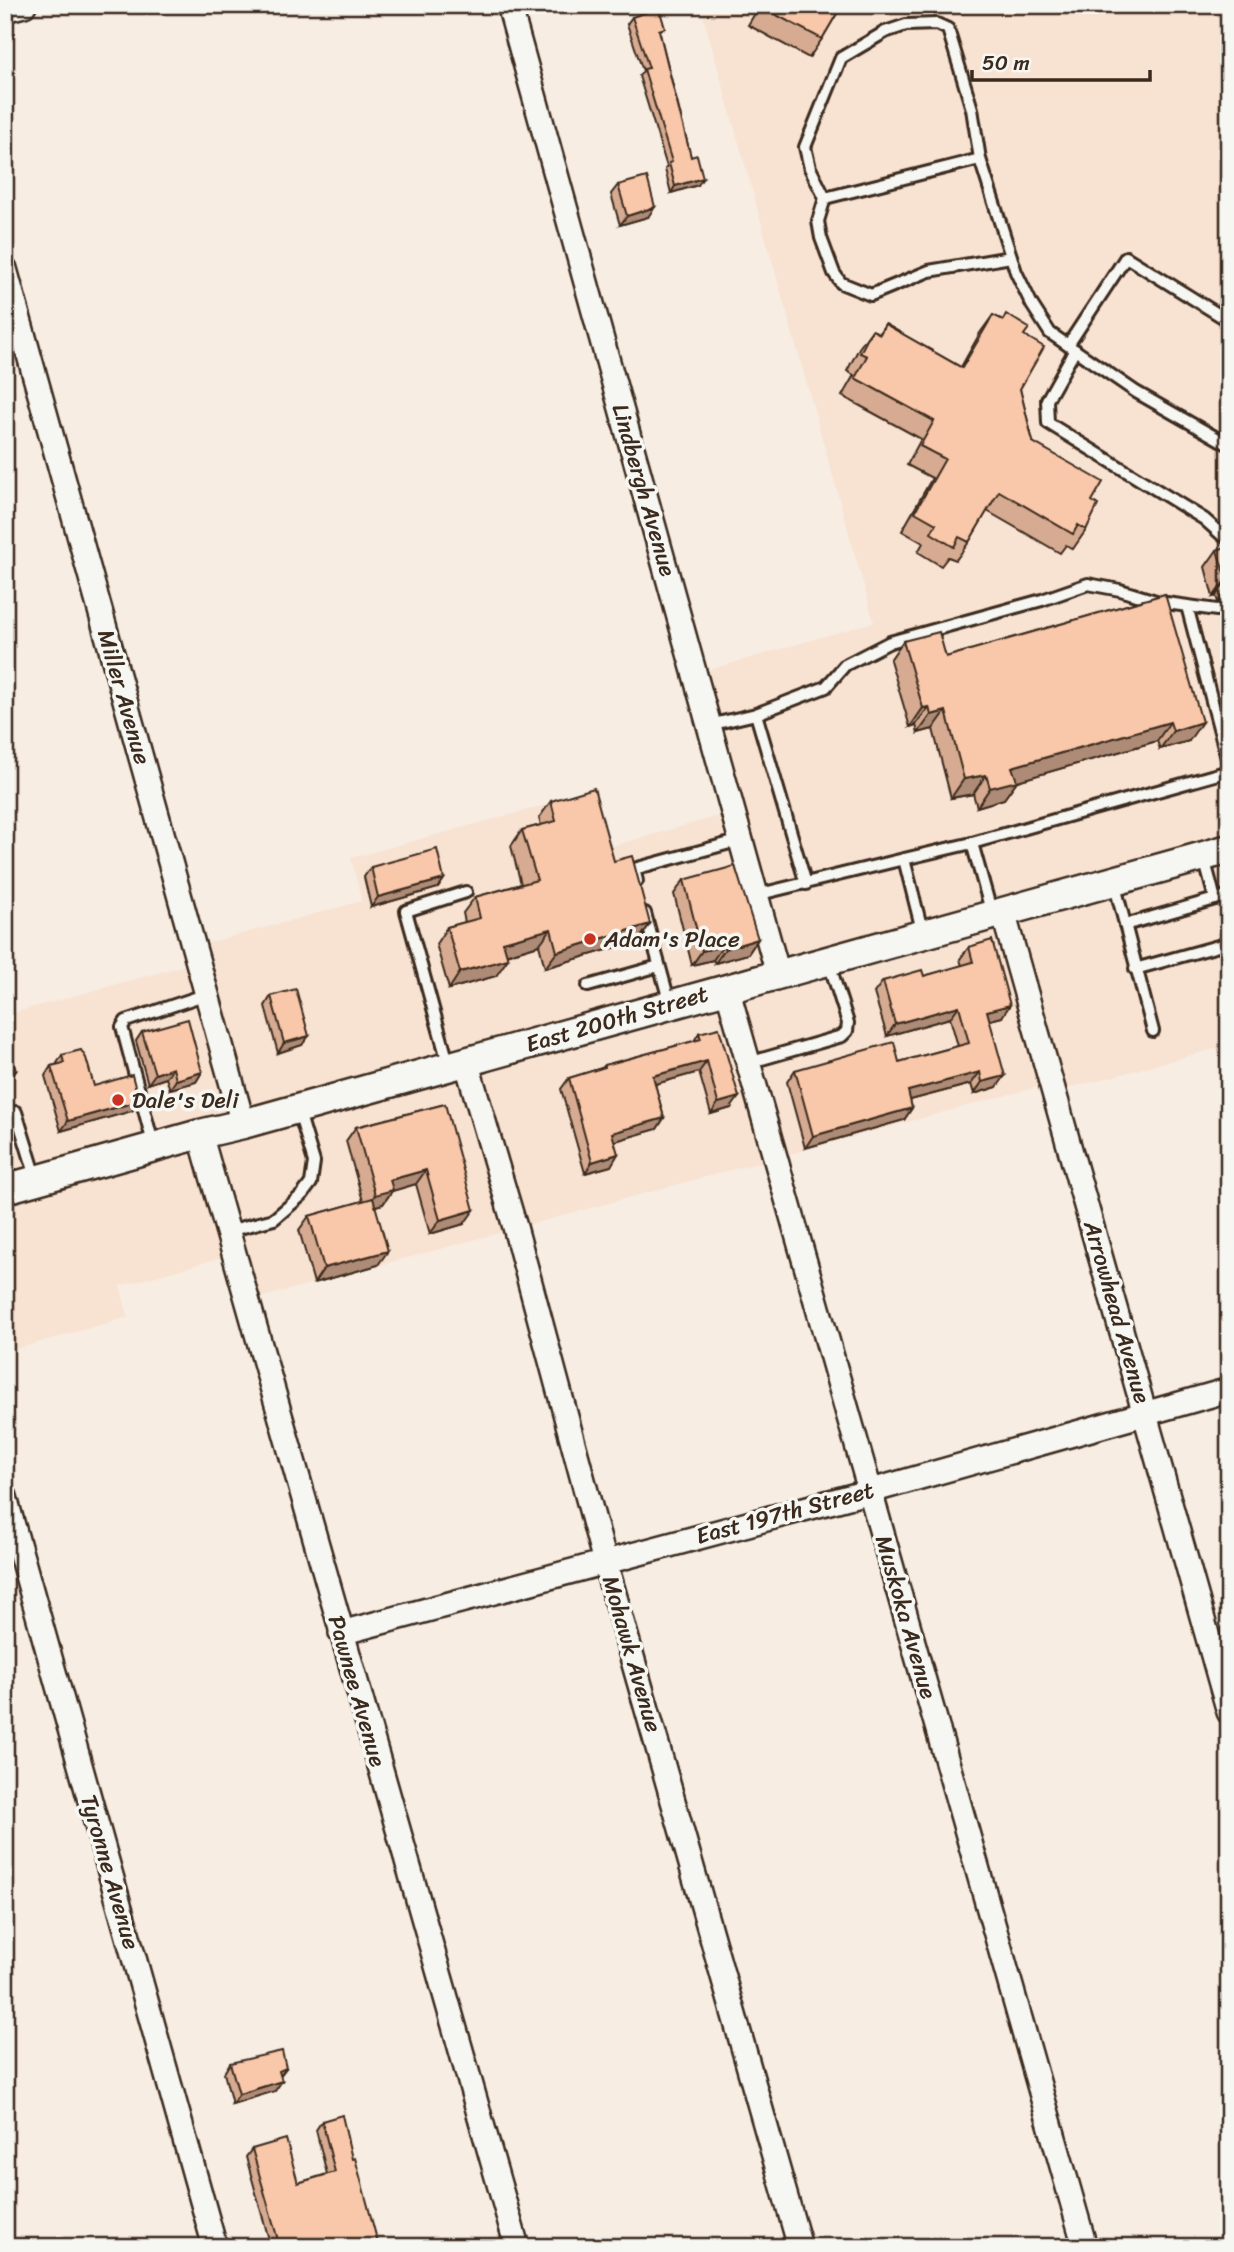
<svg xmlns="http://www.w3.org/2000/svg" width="1234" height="2252" font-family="Sriracha,sans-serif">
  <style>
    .built { fill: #f8e2d2 }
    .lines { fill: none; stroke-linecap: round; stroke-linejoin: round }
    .service-casing { stroke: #3b2a1e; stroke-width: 16 }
    .minor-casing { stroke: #3b2a1e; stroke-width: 28 }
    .tertiary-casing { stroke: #3b2a1e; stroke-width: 33 }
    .service { stroke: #f6f6f2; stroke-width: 10 }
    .minor { stroke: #f6f6f2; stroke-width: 23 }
    .tertiary { stroke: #f6f6f2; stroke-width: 28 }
    .wall { fill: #d6ab91; stroke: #3b2a1e; stroke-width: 2 }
    .shaded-wall { fill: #ae8b76; stroke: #3b2a1e; stroke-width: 2 }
    .building { fill: #f9c7a9; stroke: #3b2a1e; stroke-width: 2 }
    .poi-dot { fill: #c8321e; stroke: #f6f6f2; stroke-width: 2.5 }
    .labels { text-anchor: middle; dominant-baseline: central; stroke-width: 7; stroke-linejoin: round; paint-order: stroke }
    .street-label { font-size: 23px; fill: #3b2a1e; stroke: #f6f6f2 }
    .poi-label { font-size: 23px; fill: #3b2a1e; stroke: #f6f6f2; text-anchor: start }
  </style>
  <rect width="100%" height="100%" fill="#f7ede3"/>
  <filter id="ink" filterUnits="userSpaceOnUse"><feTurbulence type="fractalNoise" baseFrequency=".0143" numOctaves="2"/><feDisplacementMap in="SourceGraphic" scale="14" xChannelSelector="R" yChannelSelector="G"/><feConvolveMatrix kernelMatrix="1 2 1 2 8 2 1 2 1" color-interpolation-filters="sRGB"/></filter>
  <g filter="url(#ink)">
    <!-- built -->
    <polygon class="built" points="700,5 1229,5 1229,1045 1054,1092 1051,1083 248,1301 234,1254 120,1286 128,1317 5,1352 5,1015 197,962 194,947 362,901 351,858 586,794 602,849 733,812 695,674 874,622"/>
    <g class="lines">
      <defs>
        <g id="service">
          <polyline points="980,159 825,198 810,168 805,147 841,58 885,32 906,25 937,24 948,29 972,109 980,159 1016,272 1032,305 1050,333 1136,392 1229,445"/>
          <polyline points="825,198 818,221 821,238 834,273 841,283 871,295 929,271 1011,257"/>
          <polyline points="1068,345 1126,257 1229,321"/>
          <polyline points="1075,350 1047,400 1048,423 1204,519 1222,535 1229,537"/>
          <polyline points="1187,606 1229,766"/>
          <polyline points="756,714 826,687 845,665 890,642 1042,600 1088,584 1120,590 1159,602 1217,610 1229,607"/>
          <polyline points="709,725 756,714 806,884"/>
          <polyline points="1204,858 1215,899"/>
          <polyline points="637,881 634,869 741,840"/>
          <polyline points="1114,882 1153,1031"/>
          <polyline points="756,895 904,859"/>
          <polyline points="645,913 670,1004"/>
          <polyline points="992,914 972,843 1229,771"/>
          <polyline points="1125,925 1229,895"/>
          <polyline points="923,934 904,859 972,843"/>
          <polyline points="1135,969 1229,943"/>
          <polyline points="588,986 659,966"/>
          <polyline points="748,1063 842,1036 847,1031 848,1023 829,963"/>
          <polyline points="449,1066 406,911 466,892"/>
          <polyline points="5,1115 16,1112 37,1180"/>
          <polyline points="154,1147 122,1027 126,1021 207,994"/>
          <polyline points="228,1231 274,1219 302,1195 311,1183 314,1162 298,1109"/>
        </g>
        <g id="minor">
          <polyline points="509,5 778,974"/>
          <polyline points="5,10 24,5"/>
          <polyline points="5,269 243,1124"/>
          <polyline points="1003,912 1229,1712"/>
          <polyline points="727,988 1085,2247"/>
          <polyline points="466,1061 515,1227 605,1562 800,2247"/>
          <polyline points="200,1134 517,2247"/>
          <polyline points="5,1497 215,2247"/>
          <polyline points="341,1633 871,1491 1229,1390"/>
        </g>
        <polyline id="tertiary" points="5,1189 200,1134 243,1124 1229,849"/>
      </defs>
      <!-- service casing -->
      <use href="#service" class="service-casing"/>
      <!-- minor casing -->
      <use href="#minor" class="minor-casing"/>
      <!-- tertiary casing -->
      <use href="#tertiary" class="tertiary-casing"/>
      <!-- service -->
      <use href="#service" class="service"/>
      <!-- minor -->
      <use href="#minor" class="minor"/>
      <!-- tertiary -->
      <use href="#tertiary" class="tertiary"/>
    </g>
    <!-- wall -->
    <g class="wall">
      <polygon points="760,5 842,5 822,39 809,58 748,25"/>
      <polygon points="632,17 660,34 698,185 671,193 665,169 667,167 639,76 643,71 627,24"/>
      <polygon points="618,185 648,217 620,225 611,194"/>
      <polygon points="993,315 1024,335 1020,389 1033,442 1092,501 1086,530 1073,549 1066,545 1060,553 987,511 969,542 956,560 948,557 941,566 918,552 923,543 902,531 932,478 907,465 921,439 842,396 854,375 847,371 859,348 872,330 879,333 885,324 961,367 980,333"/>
      <polygon points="1229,546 1229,600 1218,602 1216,596 1213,597 1205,567 1217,550"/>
      <polygon points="1165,594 1189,741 1160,749 1157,741 1017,781 1004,799 977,807 973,794 951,798 933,729 918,733 916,725 910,727 890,660 903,641 946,657"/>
      <polygon points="1229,607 1229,642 1222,617"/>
      <polygon points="551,801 614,861 650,924 638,941 545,968 539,945 506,955 496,976 449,989 436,944 447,927 465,922 463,913 475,897 521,884 511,846 522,830 541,825 539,818"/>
      <polygon points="371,867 444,879 438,888 371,907 364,877"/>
      <polygon points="684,880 758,939 748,954 715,963 713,960 692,965 674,894"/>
      <polygon points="969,947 1002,1017 990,1020 997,1087 974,1094 971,1084 910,1100 912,1108 904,1120 805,1148 787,1082 795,1070 899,1062 958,1046 950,1018 887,1036 874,993 883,981 924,976 962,966 960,959"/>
      <polygon points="271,996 302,1045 278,1053 265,1006"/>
      <polygon points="142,1032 202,1072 196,1082 170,1089 166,1078 148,1084 136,1041"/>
      <polygon points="699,1033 731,1108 711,1114 699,1072 655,1084 664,1118 657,1129 615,1141 611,1166 585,1173 561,1089 569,1078 602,1068 605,1065 694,1041"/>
      <polygon points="62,1055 94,1086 139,1101 132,1111 61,1131 45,1076 51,1066 56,1065"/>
      <polygon points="445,1104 464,1224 430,1234 416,1184 392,1191 383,1204 375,1206 378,1265 314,1283 299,1230 309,1216 363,1201 346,1141 356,1127"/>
      <polygon points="230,2063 286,2068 280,2076 275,2091 232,2104 224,2073"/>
      <polygon points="322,2121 352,2159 379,2247 271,2247 246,2157 252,2149 298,2183 327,2174 316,2130"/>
    </g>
    <!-- shaded-wall -->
    <g class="shaded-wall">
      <polygon points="703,178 698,185 671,193 675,186"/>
      <polygon points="655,207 648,217 620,225 627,216"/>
      <polygon points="1229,578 1216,596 1213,597 1226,579"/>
      <polygon points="1229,586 1229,600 1218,602"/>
      <polygon points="929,707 916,725 910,727 923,708"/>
      <polygon points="946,711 933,729 918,733 931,715"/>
      <polygon points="1170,722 1157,741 1017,781 1004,799 977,807 990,788 1012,767"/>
      <polygon points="1202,722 1189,741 1160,749 1173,731"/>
      <polygon points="986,775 973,794 951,798 964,779"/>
      <polygon points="444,879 438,888 371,907 378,897"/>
      <polygon points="650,924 638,941 545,968 557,952"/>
      <polygon points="551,929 539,945 491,959 503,942"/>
      <polygon points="758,939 748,954 715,963 725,949"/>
      <polygon points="723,946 713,960 692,965 702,951"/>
      <polygon points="508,959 496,976 449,989 460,972"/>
      <polygon points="1010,1005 1002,1017 979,1023 987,1011"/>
      <polygon points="959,1006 950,1018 887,1036 895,1024"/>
      <polygon points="309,1036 302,1045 278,1053 284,1043"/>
      <polygon points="707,1061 699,1072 645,1087 653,1076"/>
      <polygon points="173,1068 166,1078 148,1084 155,1074"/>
      <polygon points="16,1071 9,1081 5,1082 5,1075"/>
      <polygon points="202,1072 196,1082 170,1089 176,1080"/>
      <polygon points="980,1072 971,1084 899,1103 908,1091"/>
      <polygon points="1005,1076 997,1087 974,1094 982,1082"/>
      <polygon points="739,1097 731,1108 711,1114 718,1103"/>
      <polygon points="139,1101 132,1111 61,1131 68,1121"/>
      <polygon points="912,1108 904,1120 805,1148 813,1136"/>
      <polygon points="664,1118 657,1129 605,1144 612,1133"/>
      <polygon points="618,1154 611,1166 585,1173 592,1162"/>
      <polygon points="426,1170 416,1184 392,1191 383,1204 365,1209 375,1195 390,1180"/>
      <polygon points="474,1210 464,1224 430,1234 440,1220"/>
      <polygon points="388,1251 378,1265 314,1283 324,1268"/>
      <polygon points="282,2081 275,2091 232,2104 239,2094"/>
    </g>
    <!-- building -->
    <g class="building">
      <polygon points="762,5 842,5 822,39 761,7"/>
      <polygon points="659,8 665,28 659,30 675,95 691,157 697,155 703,178 675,186 669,163 672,162 644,69 649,68 632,17"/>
      <polygon points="647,177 655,207 627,216 618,185"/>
      <polygon points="1006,314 1029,328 1024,335 1044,347 1020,389 1033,442 1103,482 1092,501 1098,505 1086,530 1078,525 1073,534 999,491 969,542 959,537 954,547 931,533 936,524 915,512 945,459 920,446 934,421 855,378 867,356 860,353 872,330 880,334 885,324 962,368 993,315 1003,320"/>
      <polygon points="1229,546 1229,579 1226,579 1217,550"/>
      <polygon points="1165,594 1202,722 1173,731 1170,722 1012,767 1017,781 990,788 986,775 964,779 946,711 931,715 929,707 923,708 903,641 939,632 946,657"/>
      <polygon points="594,788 614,861 632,856 650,924 557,952 551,929 503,942 508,959 460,972 447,927 480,918 475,897 537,880 522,830 556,821 551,801"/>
      <polygon points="437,849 444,879 378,897 371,867"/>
      <polygon points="735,866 758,939 725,949 723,946 702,951 684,880"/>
      <polygon points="992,940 1010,1005 987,1011 1005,1076 982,1082 980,1072 908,1091 912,1108 813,1136 795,1070 894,1042 899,1062 969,1043 959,1006 895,1024 883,981 922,970 924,976 973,962 969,947"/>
      <polygon points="296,989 309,1036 284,1043 271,996"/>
      <polygon points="188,1019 202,1072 176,1080 173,1068 155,1074 142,1032"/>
      <polygon points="719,1028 739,1097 718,1103 707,1061 653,1076 664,1118 612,1133 618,1154 592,1162 569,1078 605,1067 605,1065 701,1039 699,1033"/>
      <polygon points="5,1041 7,1041 16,1071 5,1075"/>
      <polygon points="81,1050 86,1058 94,1086 132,1075 139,1101 68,1121 51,1066 64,1063 62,1055"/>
      <polygon points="445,1104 474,1210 440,1220 426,1170 390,1180 393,1190 375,1195 356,1127"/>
      <polygon points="373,1198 388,1251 324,1268 309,1216"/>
      <polygon points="282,2051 286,2068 279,2071 282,2081 239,2094 230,2063"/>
      <polygon points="342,2115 352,2159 355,2158 379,2247 280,2247 252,2149 286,2139 298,2183 335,2172 322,2121"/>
    </g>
  </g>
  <!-- markers -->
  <g class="poi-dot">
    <circle cx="590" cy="939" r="7"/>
    <circle cx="118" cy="1100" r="7"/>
  </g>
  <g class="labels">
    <!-- street labels -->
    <g class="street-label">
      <text transform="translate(644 490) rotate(74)">Lindbergh Avenue</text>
      <text transform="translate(124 697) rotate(74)">Miller Avenue</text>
      <text transform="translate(617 1019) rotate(-16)">East 200th Street</text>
      <text transform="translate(1117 1312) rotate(74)">Arrowhead Avenue</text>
      <text transform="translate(785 1513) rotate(-15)">East 197th Street</text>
      <text transform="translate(906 1617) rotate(74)">Muskoka Avenue</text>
      <text transform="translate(632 1654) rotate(74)">Mohawk Avenue</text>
      <text transform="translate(357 1691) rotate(74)">Pawnee Avenue</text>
      <text transform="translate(110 1872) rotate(74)">Tyronne Avenue</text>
    </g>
    <!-- poi labels -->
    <g class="poi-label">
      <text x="604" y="939">Adam's Place</text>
      <text x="132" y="1100">Dale's Deli</text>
    </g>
  </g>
  <!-- margin -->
  <rect width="1234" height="2252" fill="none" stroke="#f6f6f2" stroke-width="28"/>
  <rect x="14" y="14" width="1206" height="2224" fill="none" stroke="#3b2a1e" stroke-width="2.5" filter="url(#ink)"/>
  <!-- scale -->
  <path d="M972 70v10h178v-10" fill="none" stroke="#3b2a1e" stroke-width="3.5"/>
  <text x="982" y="70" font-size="21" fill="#3b2a1e" stroke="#f6f6f2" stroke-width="5" paint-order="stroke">50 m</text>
</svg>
